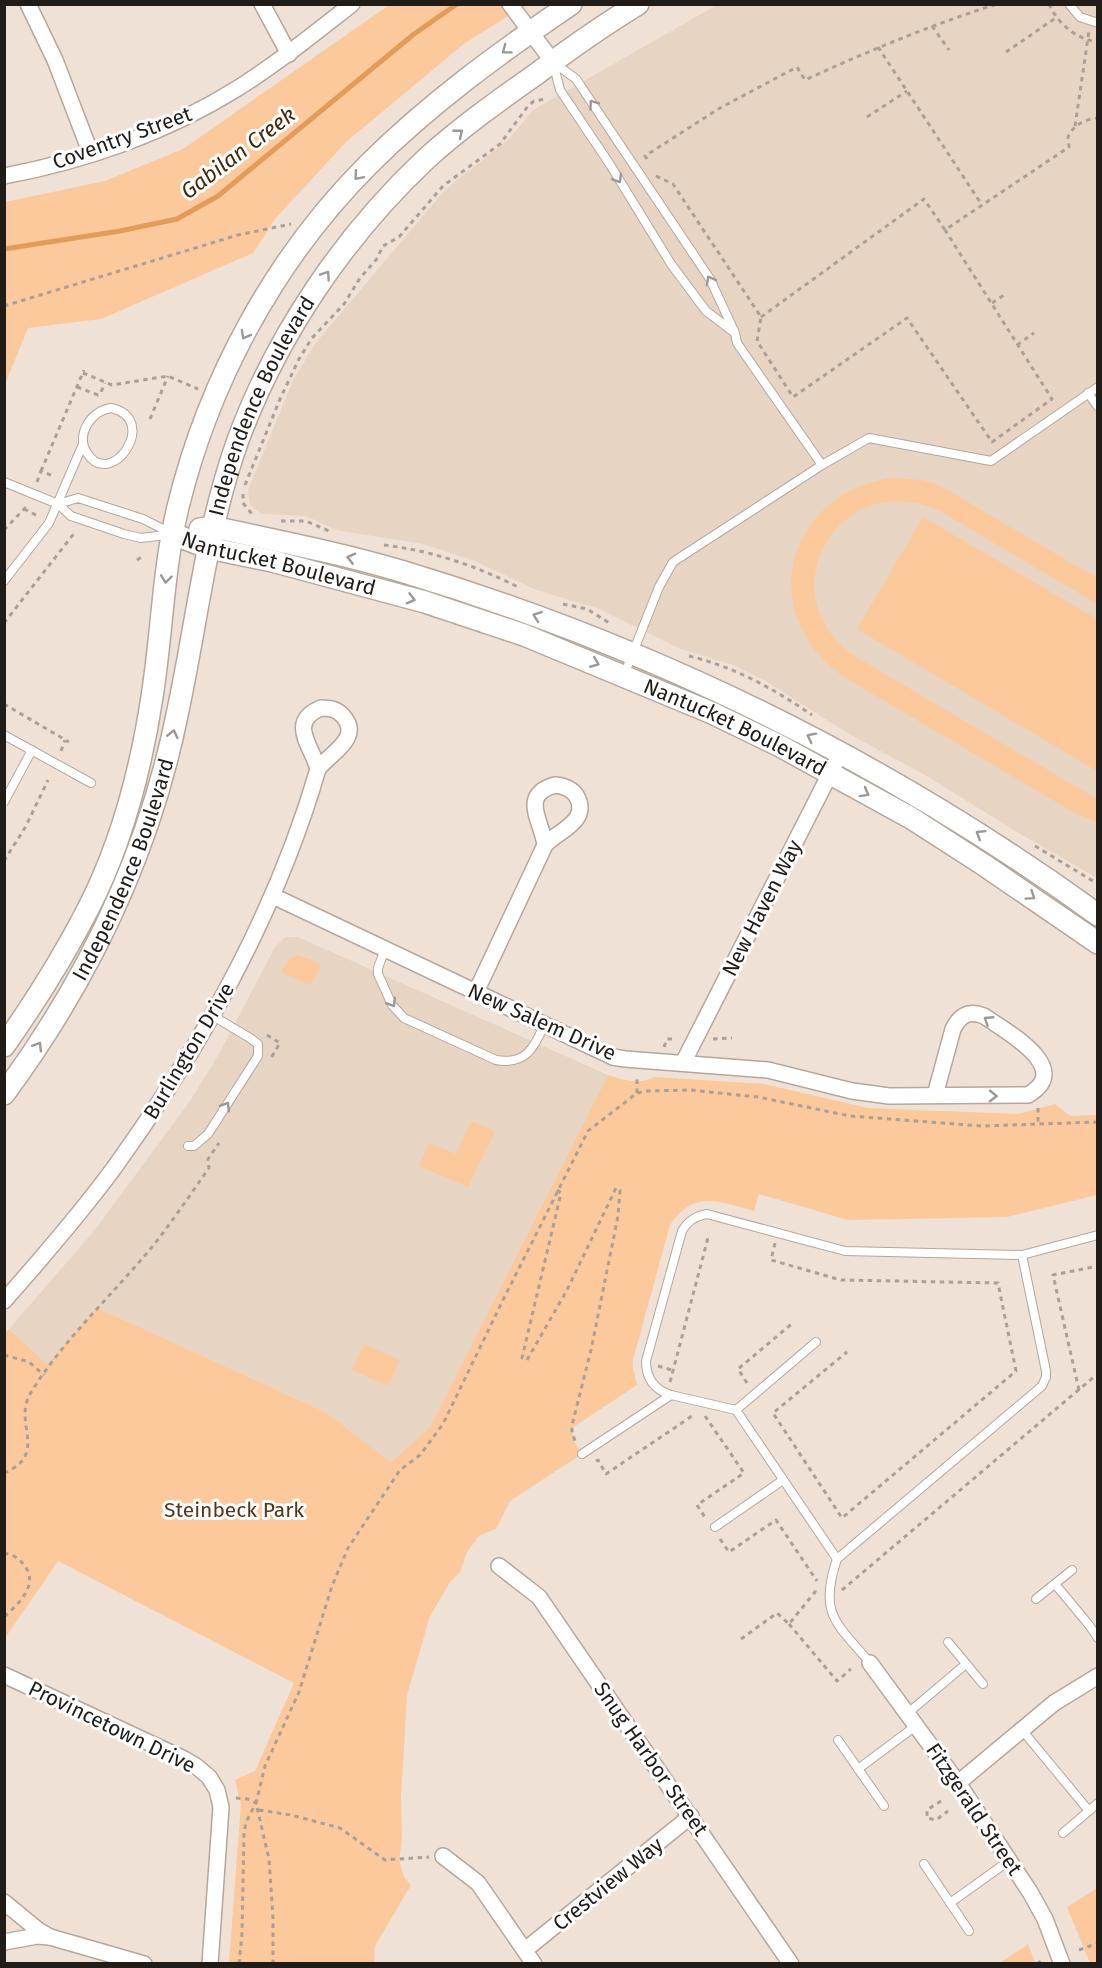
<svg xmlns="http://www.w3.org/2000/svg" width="1102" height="1968" font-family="'Fira Sans',sans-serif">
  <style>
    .built { fill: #e8d4c3 }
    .green { fill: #fbc99c }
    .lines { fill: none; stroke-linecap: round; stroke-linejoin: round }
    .stream { stroke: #e29b58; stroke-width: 5 }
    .lane-casing { stroke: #b5a79c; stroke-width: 10 }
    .street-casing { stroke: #b5a79c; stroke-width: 18 }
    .secondary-casing { stroke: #b5a79c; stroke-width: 24 }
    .path { stroke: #aba097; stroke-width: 3; stroke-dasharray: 4.5 4.5; stroke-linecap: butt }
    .lane { stroke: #fff; stroke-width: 8 }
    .street { stroke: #fff; stroke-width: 15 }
    .secondary { stroke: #fff; stroke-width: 21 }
    .oneway { stroke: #9b9997 }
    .labels { text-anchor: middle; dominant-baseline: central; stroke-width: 6; stroke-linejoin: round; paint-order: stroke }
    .street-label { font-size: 21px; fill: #211c18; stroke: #fff }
    .park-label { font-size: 21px; fill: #54361a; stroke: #fff }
    .water-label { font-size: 22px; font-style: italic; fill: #45290b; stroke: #fff }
  </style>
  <rect width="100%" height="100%" fill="#efe1d5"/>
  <!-- built -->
  <g class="built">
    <polygon points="717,5 1097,5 1097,878 1017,832 925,775 849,734 764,680 733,665 678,648 599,609 537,590 472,560 423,544 336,530 306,516 262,514 250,505 248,490 293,381 314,345 445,190 509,139 533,110"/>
    <polygon points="286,937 298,937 608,1075 430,1427 391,1462 327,1413 102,1310 96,1309 47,1364 9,1329 94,1231 190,1101 219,1054 275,947"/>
  </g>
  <!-- green -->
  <g class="green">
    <polygon points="389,5 526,5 465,43 346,142 275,219 253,253 101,319 28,328 5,384 5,202 105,181 183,149"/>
    <path d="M889 478 922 480 939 485 1097 578V604L942 512C839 463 764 595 856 657L1097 799V822L1073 812 844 677C756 616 783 497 889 478Z"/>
    <polygon points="923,517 1097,619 1097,771 857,629"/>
    <polygon points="297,955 317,962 321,966 310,985 281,972 290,958"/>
    <path d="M608 1075C624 1080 639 1085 654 1077L764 1084 868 1108 1019 1114 1055 1104 1070 1116 1097 1115V1195L1007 1217 848 1220 759 1194 754 1211C719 1202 695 1189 670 1225L633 1360V1368L637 1385 572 1428 574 1441 582 1454 510 1501 496 1529 480 1535 467 1552 460 1572 450 1582 430 1616 407 1695 401 1798 402 1840 399 1860 404 1877 411 1885 375 1946 374 1963H229L241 1804 235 1780 255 1771 294 1683 58 1561 5 1638 4 1334 9 1329 47 1364 96 1309 102 1310 327 1413 391 1462 430 1427Z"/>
    <polygon points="471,1121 495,1131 468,1187 419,1166 429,1143 456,1154"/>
    <polygon points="364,1344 400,1360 388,1386 352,1370"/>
    <polygon points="1097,1888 1097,1963 1090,1963 1067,1907"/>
    <polygon points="1028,1944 1035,1963 1000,1963"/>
  </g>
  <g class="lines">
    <!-- stream -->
    <polyline class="stream" points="4,249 120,231 177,219 218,196 414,34 457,4"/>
    <defs>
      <g id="lane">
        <polyline points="1069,4 1080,17 1098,23"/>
        <polyline points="1088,393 1098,407"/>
        <path d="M111 408C161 419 111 491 87 453 75 434 92 410 111 408Z"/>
        <polyline points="822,465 869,438 991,461 1098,387"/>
        <polyline points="4,482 58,504"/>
        <polygon points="78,498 143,519 173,534 141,538 124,534 71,516 58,504"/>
        <polyline points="4,581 49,523 83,444"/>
        <polyline points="624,675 659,587 673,562 822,465 737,343 735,333 710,279 576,79 553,62 560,90 609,163 671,264 706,311 735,333"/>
        <polyline points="4,735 91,783"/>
        <polyline points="4,802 32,750"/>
        <path d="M385 949 378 968V974L392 1005 404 1018 496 1060C525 1065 534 1049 544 1025"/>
        <polyline points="188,1146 194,1146 208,1134 258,1056 258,1044 250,1038 213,1016"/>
        <polyline points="671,1395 736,1410 837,1559"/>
        <polyline points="736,1410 816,1342"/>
        <path d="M582 1454 671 1395C655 1390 646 1379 646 1361L682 1231C688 1221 695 1216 707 1214L845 1251 1022 1255 1098 1235"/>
        <polyline points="715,1527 783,1480"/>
        <polyline points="1055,1584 1089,1625 1098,1638"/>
        <polyline points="1036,1599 1072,1570"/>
        <polyline points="948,1642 983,1684"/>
        <path d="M870 1663C837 1623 818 1615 837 1559L1042 1386 1046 1377V1371L1022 1255"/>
        <polyline points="908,1713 966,1664"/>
        <polyline points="1022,1730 1089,1811"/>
        <polyline points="838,1740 884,1806"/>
        <polyline points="858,1769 917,1725"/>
        <polyline points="1063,1833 1098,1803"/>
        <polyline points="924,1864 969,1931"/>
        <polyline points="950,1903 1010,1860"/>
      </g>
      <g id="street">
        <polyline points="28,4 55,60 91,154"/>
        <polyline points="262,4 289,54"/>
        <polyline points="510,4 553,62"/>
        <path d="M4 176C85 161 168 132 238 88 278 63 315 33 352 4"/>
        <path d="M321 708C330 708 337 709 343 716 363 738 329 754 318 769 312 746 287 722 321 708Z"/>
        <path d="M555 785C565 786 574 789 578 799 588 822 558 831 545 845 542 821 519 795 555 785Z"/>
        <path d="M273 896 613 1057 625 1059 768 1070 852 1091 889 1096 1028 1095C1075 1068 1005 1031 984 1016 969 1010 960 1015 953 1029L935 1095"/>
        <polyline points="476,992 545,845"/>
        <polyline points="683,1063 841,752"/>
        <path d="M4 1301C42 1258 80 1214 114 1168 202 1046 276 914 318 769"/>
        <polyline points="499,1566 539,1597 791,1964"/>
        <polyline points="870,1663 958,1783 1030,1892 1045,1919 1062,1964"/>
        <polyline points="4,1675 184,1759 196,1766 209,1777 217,1790 221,1807 210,1964"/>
        <polyline points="958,1783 1054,1703 1098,1676"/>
        <polyline points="443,1856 478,1883 534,1964"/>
        <polyline points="4,1902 38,1930 50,1937"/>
        <polyline points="4,1942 37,1936 50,1937 144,1964"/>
        <polyline points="525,1950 691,1816"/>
      </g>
      <g id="secondary">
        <path d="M200 529 213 527C277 541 341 553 404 572 653 647 887 762 1098 915"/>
        <path id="s1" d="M173 534 209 548 272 561 425 602 524 635 712 713 780 746 911 818 984 865 1098 943"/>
        <path d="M4 1046C35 1002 64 956 88 909 122 843 141 769 152 697 162 634 163 569 178 507 209 380 275 258 368 165 429 104 499 53 571 4"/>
        <path id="s2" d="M4 1094C88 980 149 853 177 715 197 623 206 529 238 440 277 335 344 236 426 159 460 128 498 101 535 75 568 50 602 26 638 4"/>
      </g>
    </defs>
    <!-- lane casing -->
    <use href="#lane" class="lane-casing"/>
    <!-- street casing -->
    <use href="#street" class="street-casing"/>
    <!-- secondary casing -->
    <use href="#secondary" class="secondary-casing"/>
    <!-- path -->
    <g class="path">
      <path d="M1049 4C1058 24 1076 39 1098 42"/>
      <polyline points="932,26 949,50"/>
      <polyline points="878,47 982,205"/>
      <polyline points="1006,52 1057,17"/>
      <polyline points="867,117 907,91"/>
      <polyline points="1075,126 1089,31"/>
      <path d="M647 159 645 156 720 108 797 67 805 80C868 51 931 25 997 4"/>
      <polyline points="656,176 673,184 761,317 757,341 793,397 907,318 992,442 1052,399 945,230"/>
      <polyline points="992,303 1007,293"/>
      <polyline points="4,306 238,235 291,224"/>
      <path d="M761 317 924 199 945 230 1069 147 1068 137C1073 125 1085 119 1098 118"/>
      <polyline points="1017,345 1034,333"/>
      <polyline points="83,373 112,385 168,376 198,389"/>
      <polyline points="77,387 98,395 101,392 105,383"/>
      <polyline points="150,419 168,376"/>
      <polyline points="41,471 84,370"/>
      <polyline points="37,482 41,471 55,477"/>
      <polyline points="245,485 280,399 299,359 312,338 344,304 360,278 376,260 383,246 399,237 443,186 500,144 528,106 534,101 547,99"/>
      <polyline points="243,494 243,503 252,514"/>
      <polyline points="24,509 38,516"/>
      <polyline points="281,521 306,521 329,531"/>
      <polyline points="4,530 28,505"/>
      <path d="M384 545C433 551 477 566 520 588"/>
      <polyline points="137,560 143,556"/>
      <polyline points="563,604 587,609 611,624"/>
      <polyline points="4,623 76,531"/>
      <path d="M689 656C735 667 774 689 812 715"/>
      <polyline points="4,704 69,742"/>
      <polyline points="61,751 65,740"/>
      <polyline points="1035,846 1098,884"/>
      <polyline points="4,861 26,826 48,780"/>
      <polyline points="267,1035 280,1043 271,1058"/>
      <polyline points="713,1039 732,1038"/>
      <polyline points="664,1047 667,1039 676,1039"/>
      <polyline points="637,1093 637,1078 640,1078"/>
      <polyline points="1038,1108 1038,1125"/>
      <polyline points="557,1190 561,1193 522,1358 527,1360 567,1290 616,1188 620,1190 618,1216 591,1350 572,1425 572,1433 576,1443"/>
      <polyline points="775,1243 771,1260 841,1280 998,1283 1016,1371 842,1518 773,1413 847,1352"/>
      <polyline points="4,1355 29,1362 44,1375"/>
      <polyline points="658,1366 672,1370"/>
      <polyline points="670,1382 709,1234"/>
      <polyline points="747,1383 738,1369 794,1322"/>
      <polyline points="1079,1390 1053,1275 1098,1266"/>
      <polyline points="705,1416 744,1473 697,1505 706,1519"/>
      <polyline points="596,1461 598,1460 606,1474 695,1414"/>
      <path d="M4 1473C49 1454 13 1424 30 1394 60 1344 109 1298 147 1253 169 1227 189 1196 209 1168L208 1159 219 1143"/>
      <polyline points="720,1539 729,1552 776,1520 817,1581"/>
      <path d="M4 1553C13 1555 19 1558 24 1565 40 1585 18 1604 4 1617"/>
      <polyline points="842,1590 1095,1376"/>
      <polyline points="789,1624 837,1681 851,1669"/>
      <polyline points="741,1639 777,1613 789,1624 815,1592 816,1587"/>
      <polyline points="236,1798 248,1799 256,1803 246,1822 244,1833 242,1934 239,1964"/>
      <polyline points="941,1801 927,1810 927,1818 936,1820 948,1811"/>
      <polyline points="259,1810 291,1815 340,1828 385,1860 429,1857"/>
      <polyline points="1079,1950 1098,1943"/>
      <polyline points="273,1964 273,1918 269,1859 256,1803 265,1766 299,1692 332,1586 348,1548 400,1470 420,1455 443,1424 503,1300 588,1131 637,1093 648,1091 690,1090 758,1097 850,1116 982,1126 1098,1122"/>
      <polyline points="1037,1964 1041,1961"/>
    </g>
    <!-- lane -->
    <use href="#lane" class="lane"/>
    <!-- street -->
    <use href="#street" class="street"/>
    <!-- secondary -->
    <use href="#secondary" class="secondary"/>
  </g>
  <!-- one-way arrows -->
  <defs><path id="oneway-chevron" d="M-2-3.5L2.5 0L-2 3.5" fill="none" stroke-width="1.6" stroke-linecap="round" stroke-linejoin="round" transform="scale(1.5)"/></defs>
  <g class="oneway">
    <use href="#oneway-chevron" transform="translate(506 50) rotate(143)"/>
    <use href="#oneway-chevron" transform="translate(593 104) rotate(-125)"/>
    <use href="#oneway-chevron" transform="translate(459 133) rotate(-39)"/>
    <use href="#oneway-chevron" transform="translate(358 176) rotate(131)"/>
    <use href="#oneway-chevron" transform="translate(618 179) rotate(59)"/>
    <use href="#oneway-chevron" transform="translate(326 275) rotate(-56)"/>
    <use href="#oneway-chevron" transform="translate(710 280) rotate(-119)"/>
    <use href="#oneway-chevron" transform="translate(245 335) rotate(119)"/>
    <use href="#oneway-chevron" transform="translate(351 558) rotate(-166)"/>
    <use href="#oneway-chevron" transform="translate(166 579) rotate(97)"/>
    <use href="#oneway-chevron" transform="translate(411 599) rotate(15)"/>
    <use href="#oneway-chevron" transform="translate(537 616) rotate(-160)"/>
    <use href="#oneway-chevron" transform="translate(595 663) rotate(22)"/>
    <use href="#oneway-chevron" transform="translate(173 734) rotate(-77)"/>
    <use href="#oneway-chevron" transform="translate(811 737) rotate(-153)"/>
    <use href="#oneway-chevron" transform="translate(865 793) rotate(29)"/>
    <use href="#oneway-chevron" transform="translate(980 834) rotate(-148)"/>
    <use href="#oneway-chevron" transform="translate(1031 896) rotate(34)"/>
    <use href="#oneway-chevron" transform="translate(392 1003) rotate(59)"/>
    <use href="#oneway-chevron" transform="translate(988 1020) rotate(-147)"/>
    <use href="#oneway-chevron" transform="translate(38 1046) rotate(-58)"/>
    <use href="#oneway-chevron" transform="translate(993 1096) rotate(1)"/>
    <use href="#oneway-chevron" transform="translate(226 1106) rotate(-58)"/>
  </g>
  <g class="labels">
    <!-- street labels -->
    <g class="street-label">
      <text transform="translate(122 138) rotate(-20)">Coventry Street</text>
      <text stroke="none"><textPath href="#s2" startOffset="742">Independence Boulevard</textPath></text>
      <text stroke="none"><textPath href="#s1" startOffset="110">Nantucket Boulevard</textPath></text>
      <text stroke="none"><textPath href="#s1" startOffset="596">Nantucket Boulevard</textPath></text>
      <text stroke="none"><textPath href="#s2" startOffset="256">Independence Boulevard</textPath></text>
      <text transform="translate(762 908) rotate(-63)">New Haven Way</text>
      <text transform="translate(542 1022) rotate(24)">New Salem Drive</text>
      <text transform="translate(189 1051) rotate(-59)">Burlington Drive</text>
      <text transform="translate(112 1727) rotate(26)">Provincetown Drive</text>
      <text transform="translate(651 1759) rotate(55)">Snug Harbor Street</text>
      <text transform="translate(974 1809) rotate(56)">Fitzgerald Street</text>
      <text transform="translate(608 1884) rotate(-39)">Crestview Way</text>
    </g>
    <!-- park labels -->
    <g class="park-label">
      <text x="234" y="1510">Steinbeck Park</text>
    </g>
    <!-- water labels -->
    <g class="water-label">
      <text transform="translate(238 153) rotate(-37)">Gabilan Creek</text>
    </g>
  </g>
  <!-- border -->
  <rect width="1102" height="1968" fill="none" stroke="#211c18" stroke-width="12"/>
</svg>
